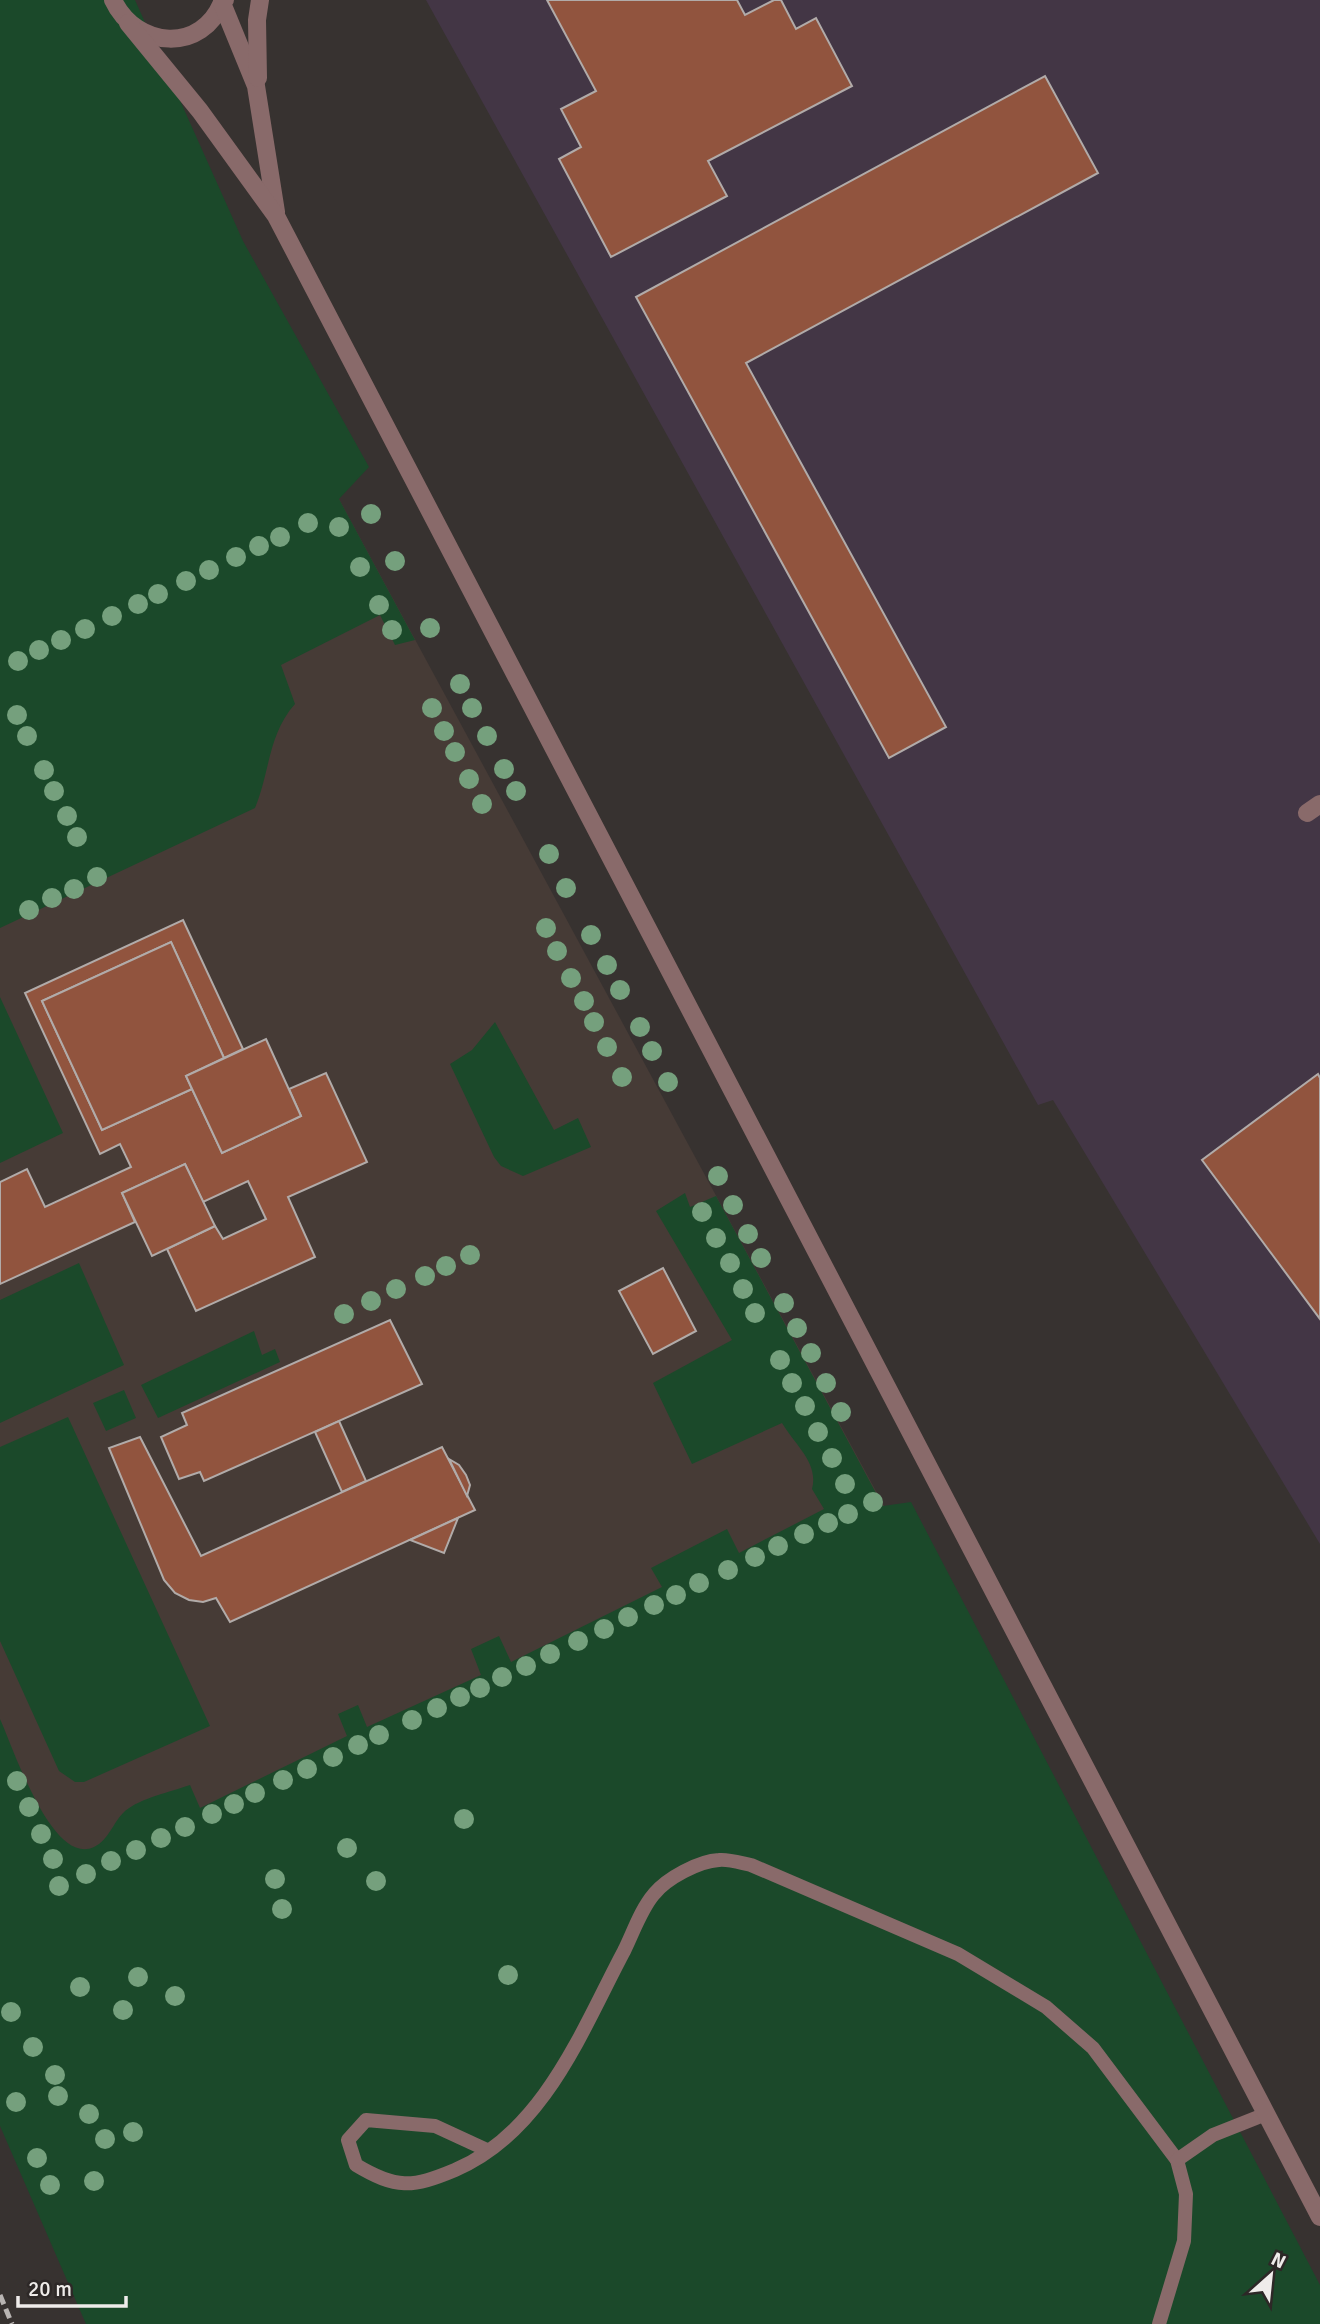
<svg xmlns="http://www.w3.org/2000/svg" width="1320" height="2324" font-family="Signika,sans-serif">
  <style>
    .built { fill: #463b36 }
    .industrial { fill: #433645 }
    .green { fill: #1b492a }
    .building { fill: #91543e; stroke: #b1aba9; stroke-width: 2 }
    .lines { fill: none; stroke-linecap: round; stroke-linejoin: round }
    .lane { stroke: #896a6a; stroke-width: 14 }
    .street { stroke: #896a6a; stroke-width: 18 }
    .rail { stroke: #b8b4b2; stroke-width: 5; stroke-dasharray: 10 5; stroke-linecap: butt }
    .tree { fill: #75a07d }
  </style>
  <rect width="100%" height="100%" fill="#373230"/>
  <!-- built -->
  <polygon class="built" points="339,499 884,1506 58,1903 0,1786 0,907"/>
  <!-- industrial -->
  <polygon class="industrial" points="426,0 1320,0 1320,1544 1053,1100 1038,1105"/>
  <!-- green -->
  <g class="green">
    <path d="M0 0H135L243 241 369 467 339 499 415 640 395 645 380 615 281 665 295 704C268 734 270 772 255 808L0 928Z"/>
    <polygon points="0,997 63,1133 0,1163"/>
    <polygon points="495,1022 554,1130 578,1118 591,1147 523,1176 501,1166 494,1157 450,1064 472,1050"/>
    <path d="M685 1193 690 1207 716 1196 883 1506 911 1502 1320 2285V2324H86L0 2126V1719C13 1747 52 1867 94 1847 109 1840 113 1822 125 1811 141 1798 170 1792 190 1785L200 1808 347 1736 338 1714 358 1705 367 1727 481 1675 471 1649 499 1636 511 1662 662 1587 651 1568 727 1529 739 1553 824 1509 812 1489C819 1463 795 1445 782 1423L692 1464 653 1383 732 1340 656 1211Z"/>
    <polygon points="79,1263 124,1365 0,1423 0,1300"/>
    <polygon points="254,1331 262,1355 275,1349 280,1362 158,1418 141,1385"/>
    <polygon points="124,1390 136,1418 106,1431 93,1403"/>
    <polygon points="68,1417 210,1726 84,1782 75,1782 59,1771 0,1641 0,1447"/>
  </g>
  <!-- building -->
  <g class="building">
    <polygon points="547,0 737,0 745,15 774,0 781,0 796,29 816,18 852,86 708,161 727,196 611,257 559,159 581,147 561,109 596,91"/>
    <polygon points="1045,76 1098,173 746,363 946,727 889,758 636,297"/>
    <polygon points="183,920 243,1049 224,1058 171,942 42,1001 102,1130 192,1089 222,1153 301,1116 289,1089 326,1073 367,1162 288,1197 315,1257 196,1311 167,1249 215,1226 223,1239 266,1219 248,1181 203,1202 185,1164 122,1193 135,1222 0,1284 0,1182 27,1169 45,1207 131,1167 120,1144 100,1154 25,993"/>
    <polygon points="171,942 224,1058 186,1076 192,1089 102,1130 42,1001"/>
    <polygon points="266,1039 301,1116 222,1153 186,1076"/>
    <polygon points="1318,1074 1320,1078 1320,1319 1202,1160"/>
    <polygon points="185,1164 215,1226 152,1256 122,1193"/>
    <polygon points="663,1268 696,1331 653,1354 619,1291"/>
    <polygon points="390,1320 422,1384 204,1481 200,1472 179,1479 161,1437 187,1425 182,1413"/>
    <polygon points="339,1421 366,1481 342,1492 315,1432"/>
    <polygon points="140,1437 201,1556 442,1447 475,1510 230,1622 216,1598 203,1602 189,1600 175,1593 164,1580 109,1448"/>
    <polygon points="449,1459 459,1465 466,1475 470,1485 467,1496"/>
    <polygon points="458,1518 444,1553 410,1540"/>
  </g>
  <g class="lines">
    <!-- lane -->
    <g class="lane">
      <path d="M487 2150 435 2126 366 2120 348 2140 356 2165C396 2189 412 2188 455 2170 544 2132 582 2030 624 1951 633 1933 641 1909 654 1894 667 1878 699 1861 719 1860 729 1859 741 1863 751 1865L958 1954 1046 2007 1093 2048 1177 2160 1186 2194 1184 2241 1159 2324"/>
      <polyline points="1177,2160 1213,2135 1266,2114"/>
    </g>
    <!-- street -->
    <g class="street">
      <path d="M113 0C136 49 203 54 223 0"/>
      <polyline points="225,0 222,3 256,86 276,212"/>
      <polyline points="128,23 200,111 276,216 1320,2217"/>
      <polyline points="258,78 257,20 260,0"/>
      <polyline points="1307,813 1320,804"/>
    </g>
    <!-- rail -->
    <polyline class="rail" points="0,2295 12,2324"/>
  </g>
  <!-- trees -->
  <g class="tree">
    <circle cx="371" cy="514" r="10"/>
    <circle cx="308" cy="523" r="10"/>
    <circle cx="339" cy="527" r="10"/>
    <circle cx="280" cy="537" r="10"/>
    <circle cx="259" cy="546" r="10"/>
    <circle cx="236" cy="557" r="10"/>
    <circle cx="395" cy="561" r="10"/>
    <circle cx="360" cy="567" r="10"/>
    <circle cx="209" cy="570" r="10"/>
    <circle cx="186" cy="581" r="10"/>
    <circle cx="158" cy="594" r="10"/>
    <circle cx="138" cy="604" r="10"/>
    <circle cx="379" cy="605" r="10"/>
    <circle cx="112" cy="616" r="10"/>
    <circle cx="430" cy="628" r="10"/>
    <circle cx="85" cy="629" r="10"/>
    <circle cx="392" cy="630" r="10"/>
    <circle cx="61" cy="640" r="10"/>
    <circle cx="39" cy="650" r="10"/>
    <circle cx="18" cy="661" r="10"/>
    <circle cx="460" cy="684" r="10"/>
    <circle cx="432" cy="708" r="10"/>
    <circle cx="472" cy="708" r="10"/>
    <circle cx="17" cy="715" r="10"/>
    <circle cx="444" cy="731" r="10"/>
    <circle cx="27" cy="736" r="10"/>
    <circle cx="487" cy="736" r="10"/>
    <circle cx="455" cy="752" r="10"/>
    <circle cx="504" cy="769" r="10"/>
    <circle cx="44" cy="770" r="10"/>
    <circle cx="469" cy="779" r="10"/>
    <circle cx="54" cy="791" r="10"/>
    <circle cx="516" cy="791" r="10"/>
    <circle cx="482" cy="804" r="10"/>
    <circle cx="67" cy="816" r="10"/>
    <circle cx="77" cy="837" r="10"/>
    <circle cx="549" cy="854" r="10"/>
    <circle cx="97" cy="877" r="10"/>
    <circle cx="566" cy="888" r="10"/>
    <circle cx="74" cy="889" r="10"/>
    <circle cx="52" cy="898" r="10"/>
    <circle cx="29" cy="910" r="10"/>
    <circle cx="546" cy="928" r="10"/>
    <circle cx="591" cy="935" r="10"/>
    <circle cx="557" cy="951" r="10"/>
    <circle cx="607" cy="965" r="10"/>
    <circle cx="571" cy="978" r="10"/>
    <circle cx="620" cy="990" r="10"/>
    <circle cx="584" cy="1001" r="10"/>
    <circle cx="594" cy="1022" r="10"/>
    <circle cx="640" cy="1027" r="10"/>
    <circle cx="607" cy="1047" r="10"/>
    <circle cx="652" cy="1051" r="10"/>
    <circle cx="622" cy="1077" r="10"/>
    <circle cx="668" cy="1082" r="10"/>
    <circle cx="718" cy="1176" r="10"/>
    <circle cx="733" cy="1205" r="10"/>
    <circle cx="702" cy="1212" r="10"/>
    <circle cx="748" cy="1234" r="10"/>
    <circle cx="716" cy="1238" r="10"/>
    <circle cx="470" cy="1255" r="10"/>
    <circle cx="761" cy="1258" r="10"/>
    <circle cx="730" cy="1263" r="10"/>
    <circle cx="446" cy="1266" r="10"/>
    <circle cx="425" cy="1276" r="10"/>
    <circle cx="396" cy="1289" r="10"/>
    <circle cx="743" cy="1289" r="10"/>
    <circle cx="371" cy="1301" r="10"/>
    <circle cx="784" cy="1303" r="10"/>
    <circle cx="755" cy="1313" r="10"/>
    <circle cx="344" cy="1314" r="10"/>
    <circle cx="797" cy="1328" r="10"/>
    <circle cx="811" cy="1353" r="10"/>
    <circle cx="780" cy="1360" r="10"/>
    <circle cx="792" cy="1383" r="10"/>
    <circle cx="826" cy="1383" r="10"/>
    <circle cx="805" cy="1406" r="10"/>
    <circle cx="841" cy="1412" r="10"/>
    <circle cx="818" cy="1432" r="10"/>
    <circle cx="832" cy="1458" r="10"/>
    <circle cx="845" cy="1484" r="10"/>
    <circle cx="873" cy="1502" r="10"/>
    <circle cx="848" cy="1514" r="10"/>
    <circle cx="828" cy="1523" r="10"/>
    <circle cx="804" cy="1534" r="10"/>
    <circle cx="778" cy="1546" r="10"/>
    <circle cx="755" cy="1557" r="10"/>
    <circle cx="728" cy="1570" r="10"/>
    <circle cx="699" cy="1583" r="10"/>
    <circle cx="676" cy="1595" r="10"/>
    <circle cx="654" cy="1605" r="10"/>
    <circle cx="628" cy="1617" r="10"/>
    <circle cx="604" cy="1629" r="10"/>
    <circle cx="578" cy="1641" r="10"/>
    <circle cx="550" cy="1654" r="10"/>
    <circle cx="526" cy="1666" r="10"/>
    <circle cx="502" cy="1677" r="10"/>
    <circle cx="480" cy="1688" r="10"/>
    <circle cx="460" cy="1697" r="10"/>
    <circle cx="437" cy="1708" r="10"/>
    <circle cx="412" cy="1720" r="10"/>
    <circle cx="379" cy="1735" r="10"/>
    <circle cx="358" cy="1745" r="10"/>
    <circle cx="333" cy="1757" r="10"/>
    <circle cx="307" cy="1769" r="10"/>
    <circle cx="283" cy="1780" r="10"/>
    <circle cx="17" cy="1781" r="10"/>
    <circle cx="255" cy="1793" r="10"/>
    <circle cx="234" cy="1804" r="10"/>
    <circle cx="29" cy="1807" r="10"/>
    <circle cx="212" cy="1814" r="10"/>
    <circle cx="464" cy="1819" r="10"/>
    <circle cx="185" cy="1827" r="10"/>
    <circle cx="41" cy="1834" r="10"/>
    <circle cx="161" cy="1838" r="10"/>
    <circle cx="347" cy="1848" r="10"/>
    <circle cx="136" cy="1850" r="10"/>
    <circle cx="53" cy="1859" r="10"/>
    <circle cx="111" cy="1861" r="10"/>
    <circle cx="86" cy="1874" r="10"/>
    <circle cx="275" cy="1879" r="10"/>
    <circle cx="376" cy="1881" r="10"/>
    <circle cx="59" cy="1886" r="10"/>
    <circle cx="282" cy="1909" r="10"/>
    <circle cx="508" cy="1975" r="10"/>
    <circle cx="138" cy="1977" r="10"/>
    <circle cx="80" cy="1987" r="10"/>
    <circle cx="175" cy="1996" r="10"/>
    <circle cx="123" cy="2010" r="10"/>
    <circle cx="11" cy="2012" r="10"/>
    <circle cx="33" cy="2047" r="10"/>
    <circle cx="55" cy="2075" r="10"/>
    <circle cx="58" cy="2096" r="10"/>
    <circle cx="16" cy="2102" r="10"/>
    <circle cx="89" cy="2114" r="10"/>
    <circle cx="133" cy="2132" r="10"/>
    <circle cx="105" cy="2139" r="10"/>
    <circle cx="37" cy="2158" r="10"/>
    <circle cx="94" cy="2181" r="10"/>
    <circle cx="50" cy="2185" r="10"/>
  </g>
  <!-- north arrow -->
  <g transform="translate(1271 2275) rotate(27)" stroke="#2d2827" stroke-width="5" paint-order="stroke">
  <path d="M0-5L12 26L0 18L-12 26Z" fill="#efecea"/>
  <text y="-10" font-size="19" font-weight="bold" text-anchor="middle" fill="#efecea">N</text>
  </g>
  <!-- scale -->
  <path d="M18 2296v10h108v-10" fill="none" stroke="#efecea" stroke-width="3.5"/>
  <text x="28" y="2296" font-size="21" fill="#efecea" stroke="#2d2827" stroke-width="5" paint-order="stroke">20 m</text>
</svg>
